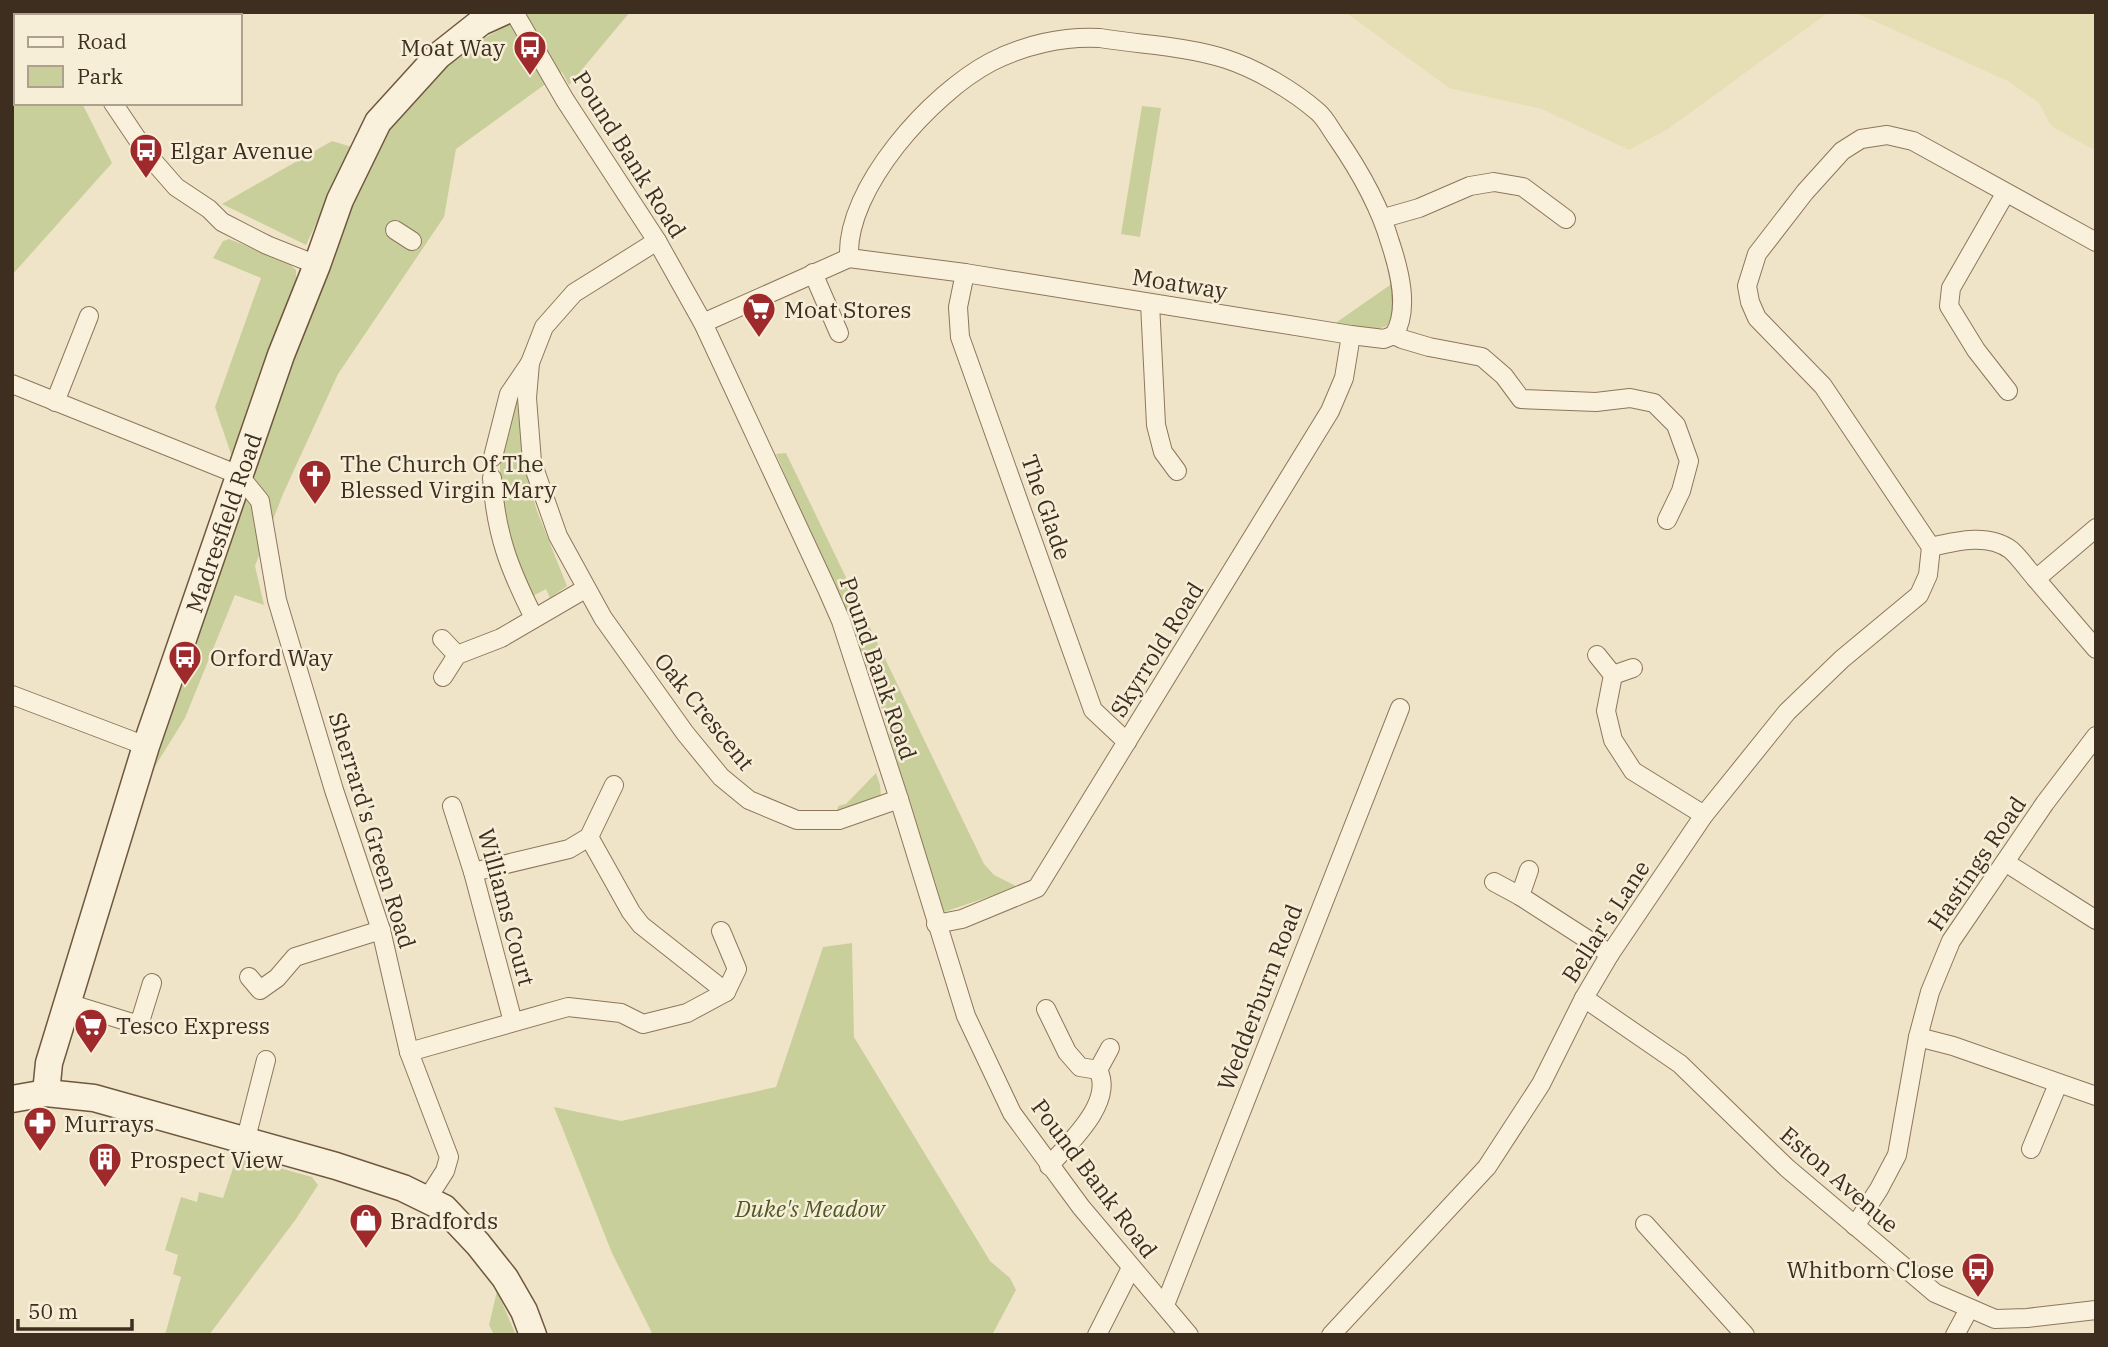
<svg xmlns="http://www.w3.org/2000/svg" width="2108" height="1347" font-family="'IBM Plex Serif',serif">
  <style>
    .farmland { fill: #e6deb5 }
    .green { fill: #c9cf9b }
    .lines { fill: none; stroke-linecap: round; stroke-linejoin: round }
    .street-casing { stroke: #8d765c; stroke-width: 20 }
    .secondary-casing { stroke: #6f573f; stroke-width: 29 }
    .street { stroke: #faf1dc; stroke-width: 18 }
    .secondary { stroke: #faf1dc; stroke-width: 26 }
    .labels { text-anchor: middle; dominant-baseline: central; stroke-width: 5; stroke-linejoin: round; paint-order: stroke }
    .poi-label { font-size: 23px; fill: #3d2e20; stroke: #f7eed8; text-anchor: start }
    .street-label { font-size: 23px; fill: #3d2e20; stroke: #f7eed8 }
    .park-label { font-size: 23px; font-style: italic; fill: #4d5a26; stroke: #f7eed8 }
  </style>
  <rect width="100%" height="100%" fill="#f0e4c8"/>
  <!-- farmland -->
  <g class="farmland">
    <polygon points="1345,12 1829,12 1668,129 1629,150 1542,109 1449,88"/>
    <polygon points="1854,12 2096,12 2096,151 2051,126 2039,103 2008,81"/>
  </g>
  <!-- green -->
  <g class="green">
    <polygon points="12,12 36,12 38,16 16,16 16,103 82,103 112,163 12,275"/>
    <polygon points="531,12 630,12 569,85 562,72 456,149 444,217 338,374 283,494 255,566 264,605 235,595 185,718 154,768 288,370 326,278 383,124 456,54"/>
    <polygon points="1142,106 1161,108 1140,237 1121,234"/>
    <polygon points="332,141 352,147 306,245 222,204"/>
    <polygon points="229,239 289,263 296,270 296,281 237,459 232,457 215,407 261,278 213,258 223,241"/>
    <polygon points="1393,283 1395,312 1387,326 1375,330 1334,324"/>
    <polygon points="516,393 524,465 537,511 567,586 550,598 546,589 531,597 509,552 500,502 500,459"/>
    <polygon points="786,453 984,864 994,875 1018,887 941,913 874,682 776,454"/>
    <polygon points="876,773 880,785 881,796 875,801 837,811 838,806 846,804"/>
    <polygon points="852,943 854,1037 990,1261 1010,1278 1016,1290 992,1335 653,1335 612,1253 554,1107 621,1121 776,1087 823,947"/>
    <polygon points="243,1158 312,1177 318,1185 296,1219 209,1335 165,1335 181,1277 173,1274 178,1255 165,1250 181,1197 197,1202 199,1192 223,1198 235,1162"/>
    <polygon points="497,1291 516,1335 494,1335 489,1325"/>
  </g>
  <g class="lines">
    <defs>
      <g id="street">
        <polyline points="514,12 565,100 657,241 703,323 827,589 841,621 899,799 966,1016 1012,1113 1081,1207 1189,1335"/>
        <polyline points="141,16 147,12"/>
        <polyline points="113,103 148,155 176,187 209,209 222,222 267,245 317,265"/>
        <polyline points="2005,194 1951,288 1949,306 1976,350 2008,391"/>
        <polyline points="1384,218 1419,208 1470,186 1494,182 1523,187 1566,219"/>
        <polyline points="395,230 412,241"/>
        <polyline points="657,241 574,293 544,327 530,363 527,398 532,462 558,536 603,618 685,733 721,777 749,800 797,820 839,820 899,799"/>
        <path d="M849 258C845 188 932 93 991 62 1024 45 1063 36 1100 38 1142 45 1186 46 1226 59 1257 69 1294 91 1318 112 1326 119 1331 130 1337 138 1359 170 1379 204 1390 242 1399 269 1410 309 1394 335"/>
        <polyline points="813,273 839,333"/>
        <polyline points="965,273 958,307 960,337 1093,710 1127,742"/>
        <polyline points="1150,303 1156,425 1163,452 1177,471"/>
        <polyline points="703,323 849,258 965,273 1351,335 1384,339 1394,335 1402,339 1429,347 1482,357 1504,376 1521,399 1596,402 1630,398 1654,403 1676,425 1689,461 1681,491 1667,520"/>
        <polyline points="12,384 239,475 260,501 277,600 334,790 381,930 409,1052 449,1157 445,1171 427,1199"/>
        <polyline points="55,402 89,316"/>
        <polyline points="493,457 509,394 530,363"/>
        <path d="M492 478C496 535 509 568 534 618"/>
        <polyline points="1931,547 1823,386 1757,318 1750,302 1747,286 1757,254 1805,192 1842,151 1861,139 1887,135 1913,141 2096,242"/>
        <path d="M1931 547C1957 541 1988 533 2011 550 2020 558 2028 570 2036 579L2096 528"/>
        <polyline points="2036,579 2096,649"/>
        <polyline points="442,639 457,655"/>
        <polyline points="1597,655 1613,675 1606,711 1613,740 1633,771 1704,815"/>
        <polyline points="1613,675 1633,668"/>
        <polyline points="443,677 457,655 501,638 585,589"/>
        <polyline points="12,695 146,746"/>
        <polyline points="452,806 473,872 513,1022"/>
        <polyline points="589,837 631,912 641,925 726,992"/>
        <polyline points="2005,862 2096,920"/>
        <polyline points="1529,870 1520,896 1610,954"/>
        <polyline points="473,872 569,849 589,837 614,785"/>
        <polyline points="1494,882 1520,896"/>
        <polyline points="936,924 962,919 1037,888 1330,411 1344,378 1351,335"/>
        <polyline points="249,977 260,990 277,978 295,957 381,930"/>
        <polyline points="1584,998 1680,1064 1787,1168 1935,1293 1995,1319 2027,1318 2096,1310"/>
        <polyline points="68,1003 139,1025 152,983"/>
        <polyline points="1046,1009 1067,1052 1080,1067 1098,1070"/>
        <polyline points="1918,1037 1953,1046 2096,1096"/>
        <polyline points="409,1052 568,1007 621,1013 643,1024 687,1013 726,992 737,969 721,931"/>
        <polyline points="245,1142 266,1060"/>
        <polyline points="2031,1149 2058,1084"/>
        <path d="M1049 1166C1069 1143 1115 1102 1098 1070L1110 1048"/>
        <polyline points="1645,1224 1745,1335"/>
        <polyline points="1855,1226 1879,1189 1897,1155 1918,1037 1930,992 1951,941 2045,803 2096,736"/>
        <polyline points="1165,1305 1400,708"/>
        <polyline points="1097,1335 1131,1268"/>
        <polyline points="1331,1335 1487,1167 1541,1084 1584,998 1610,954 1704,815 1787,712 1842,659 1919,595 1928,575 1931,547"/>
        <polyline points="1955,1335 1969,1309"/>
      </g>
      <g id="secondary">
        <path id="s1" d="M46 1093 49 1063 146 746 281 355 317 265 340 200 378 122 438 56 481 22 503 12"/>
        <polyline points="12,1099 46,1093 94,1098 336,1166 403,1188 444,1208 478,1244 505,1278 524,1311 533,1335"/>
      </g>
    </defs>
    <!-- street casing -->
    <use href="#street" class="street-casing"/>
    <!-- secondary casing -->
    <use href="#secondary" class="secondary-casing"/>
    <!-- street -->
    <use href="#street" class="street"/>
    <!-- secondary -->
    <use href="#secondary" class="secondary"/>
  </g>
  <!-- icons -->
  <defs>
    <symbol id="bus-pin" viewBox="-11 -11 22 30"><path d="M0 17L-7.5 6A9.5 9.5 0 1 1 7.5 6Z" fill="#9e2a2b" stroke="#f7eed8"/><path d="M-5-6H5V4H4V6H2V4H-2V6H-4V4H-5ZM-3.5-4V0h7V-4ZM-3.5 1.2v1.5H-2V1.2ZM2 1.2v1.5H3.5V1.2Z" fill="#fff"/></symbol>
    <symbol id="supermarket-pin" viewBox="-11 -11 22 30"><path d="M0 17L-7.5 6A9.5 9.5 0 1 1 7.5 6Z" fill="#9e2a2b" stroke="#f7eed8"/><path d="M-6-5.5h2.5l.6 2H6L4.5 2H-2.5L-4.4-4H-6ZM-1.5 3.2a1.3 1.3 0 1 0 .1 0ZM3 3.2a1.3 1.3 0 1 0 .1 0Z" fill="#fff"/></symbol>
    <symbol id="church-pin" viewBox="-11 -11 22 30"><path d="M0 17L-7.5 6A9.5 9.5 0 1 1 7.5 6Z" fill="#9e2a2b" stroke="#f7eed8"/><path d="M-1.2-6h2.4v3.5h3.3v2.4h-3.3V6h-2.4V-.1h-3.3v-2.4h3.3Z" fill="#fff"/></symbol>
    <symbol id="pharmacy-pin" viewBox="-11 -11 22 30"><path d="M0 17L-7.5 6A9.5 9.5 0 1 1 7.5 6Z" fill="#9e2a2b" stroke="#f7eed8"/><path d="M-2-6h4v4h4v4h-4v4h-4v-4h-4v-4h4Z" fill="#fff"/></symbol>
    <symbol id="building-pin" viewBox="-11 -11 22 30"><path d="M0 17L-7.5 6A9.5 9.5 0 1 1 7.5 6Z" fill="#9e2a2b" stroke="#f7eed8"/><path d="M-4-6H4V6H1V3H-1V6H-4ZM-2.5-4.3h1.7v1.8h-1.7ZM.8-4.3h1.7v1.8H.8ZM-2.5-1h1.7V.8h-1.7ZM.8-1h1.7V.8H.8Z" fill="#fff"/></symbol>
    <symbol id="shop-pin" viewBox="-11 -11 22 30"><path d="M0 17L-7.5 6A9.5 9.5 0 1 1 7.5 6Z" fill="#9e2a2b" stroke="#f7eed8"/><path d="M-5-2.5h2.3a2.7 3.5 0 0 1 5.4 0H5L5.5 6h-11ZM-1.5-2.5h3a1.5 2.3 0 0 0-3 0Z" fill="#fff"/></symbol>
  </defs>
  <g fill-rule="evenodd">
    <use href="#bus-pin" x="511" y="28" width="38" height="52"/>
    <use href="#bus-pin" x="127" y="131" width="38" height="52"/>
    <use href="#supermarket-pin" x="740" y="290" width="38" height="52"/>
    <use href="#church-pin" x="296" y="457" width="38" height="52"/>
    <use href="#bus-pin" x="166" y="638" width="38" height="52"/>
    <use href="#supermarket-pin" x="72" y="1006" width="38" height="52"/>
    <use href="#pharmacy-pin" x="21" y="1104" width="38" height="52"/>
    <use href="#building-pin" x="86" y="1140" width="38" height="52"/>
    <use href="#shop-pin" x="347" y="1201" width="38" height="52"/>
    <use href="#bus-pin" x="1959" y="1250" width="38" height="52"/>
  </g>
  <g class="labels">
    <!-- poi labels -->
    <g class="poi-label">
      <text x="505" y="47" text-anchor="end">Moat Way</text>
      <text x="170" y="150">Elgar Avenue</text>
      <text x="784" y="309">Moat Stores</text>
      <text x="340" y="463">The Church Of The<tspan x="340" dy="26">Blessed Virgin Mary</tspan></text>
      <text x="210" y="657">Orford Way</text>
      <text x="116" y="1025">Tesco Express</text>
      <text x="64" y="1123">Murrays</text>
      <text x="130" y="1159">Prospect View</text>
      <text x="390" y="1220">Bradfords</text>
      <text x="1954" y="1269" text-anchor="end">Whitborn Close</text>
    </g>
    <!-- street labels -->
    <g class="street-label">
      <text transform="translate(630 154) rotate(58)">Pound Bank Road</text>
      <text transform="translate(1180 283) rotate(9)">Moatway</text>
      <text transform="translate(1047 507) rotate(71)">The Glade</text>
      <text stroke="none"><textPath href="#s1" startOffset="598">Madresfield Road</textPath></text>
      <text transform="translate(1156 649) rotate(-58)">Skyrrold Road</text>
      <text transform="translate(879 668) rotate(71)">Pound Bank Road</text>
      <text transform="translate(705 711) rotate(51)">Oak Crescent</text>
      <text transform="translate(373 830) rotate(73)">Sherrard's Green Road</text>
      <text transform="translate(1976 863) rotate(-56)">Hastings Road</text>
      <text transform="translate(507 907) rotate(75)">Williams Court</text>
      <text transform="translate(1605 921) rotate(-57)">Bellar's Lane</text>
      <text transform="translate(1259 997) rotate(-69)">Wedderburn Road</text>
      <text transform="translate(1095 1178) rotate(53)">Pound Bank Road</text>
      <text transform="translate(1840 1179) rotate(41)">Eston Avenue</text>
    </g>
    <!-- park labels -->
    <g class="park-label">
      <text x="810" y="1208">Duke's Meadow</text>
    </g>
  </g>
  <!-- border -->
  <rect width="2108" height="1347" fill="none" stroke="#3d2e20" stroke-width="28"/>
  <!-- legend -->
  <rect x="14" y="14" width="228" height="91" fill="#f7eed8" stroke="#ada18e" stroke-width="2"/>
  <rect x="28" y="37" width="35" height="10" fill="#faf1dc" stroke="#ada18e" stroke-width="2"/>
  <text x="77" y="49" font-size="21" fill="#3d2e20">Road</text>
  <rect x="28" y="66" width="35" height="21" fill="#c9cf9b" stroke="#ada18e" stroke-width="2"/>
  <text x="77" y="84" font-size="21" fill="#3d2e20">Park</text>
  <!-- scale -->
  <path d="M18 1319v10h114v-10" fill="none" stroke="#3d2e20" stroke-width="3.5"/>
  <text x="28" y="1319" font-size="21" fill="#3d2e20" stroke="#f7eed8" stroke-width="5" paint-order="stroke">50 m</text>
</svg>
